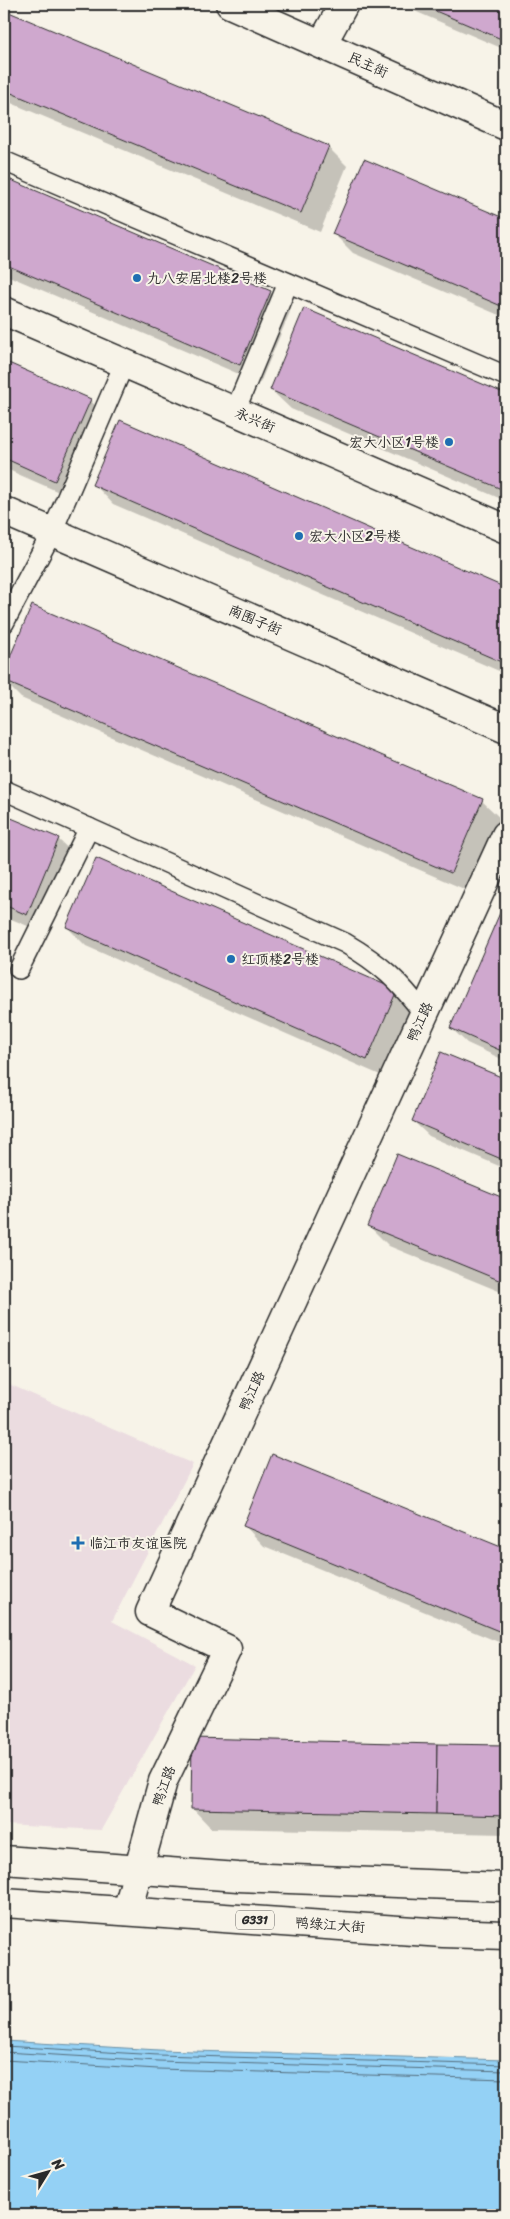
<svg xmlns="http://www.w3.org/2000/svg" width="510" height="2219" font-family="Sriracha,'LXGW WenKai TC',sans-serif">
  <style>
    .built { fill: #ebdce0 }
    .water { fill: #94d1f5; stroke: #6a8fa4 }
    .shadow { fill: #0003 }
    .lines { fill: none; stroke-linecap: round; stroke-linejoin: round }
    .shore { stroke: #556d7c; stroke-width: 1 }
    .building { fill: #cfa8ce; stroke: #2b2b2b }
    .service-casing { stroke: #2b2b2b; stroke-width: 22 }
    .minor-casing { stroke: #2b2b2b; stroke-width: 31 }
    .tertiary-casing { stroke: #2b2b2b; stroke-width: 31 }
    .trunk-casing { stroke: #2b2b2b; stroke-width: 31 }
    .service { stroke: #f7f3e8; stroke-width: 19 }
    .minor { stroke: #f7f3e8; stroke-width: 28 }
    .tertiary { stroke: #f7f3e8; stroke-width: 28 }
    .trunk { stroke: #f7f3e8; stroke-width: 28 }
    .poi-dot { fill: #1f6fb2; stroke: #f7f3e8; stroke-width: 2 }
    .labels { text-anchor: middle; dominant-baseline: central; stroke-width: 4; stroke-linejoin: round; paint-order: stroke }
    .shield { fill: #f7f3e8; stroke: #686764; stroke-width: 1 }
    .shield-label { font-size: 12px; font-weight: bold; fill: #2b2b2b }
    .street-label { font-size: 14px; fill: #2b2b2b; stroke: #f7f3e8 }
    .poi-label { font-size: 14px; fill: #2b2b2b; stroke: #f7f3e8; text-anchor: start }
  </style>
  <rect width="100%" height="100%" fill="#f7f3e8"/>
  <filter id="ink" filterUnits="userSpaceOnUse"><feTurbulence type="fractalNoise" baseFrequency=".02" numOctaves="2"/><feDisplacementMap in="SourceGraphic" scale="10" xChannelSelector="R" yChannelSelector="G"/><feConvolveMatrix kernelMatrix="1 2 1 2 8 2 1 2 1" color-interpolation-filters="sRGB"/></filter>
  <g filter="url(#ink)">
    <!-- built -->
    <polygon class="built" points="4,1382 193,1464 112,1621 195,1665 101,1830 4,1825"/>
    <!-- water -->
    <polygon class="water" points="4,2041 159,2050 506,2060 506,2215 4,2215"/>
    <!-- shadow -->
    <g class="shadow">
      <polygon points="398,4 506,4 506,50"/>
      <polygon points="4,12 328,147 347,166 320,232 4,100"/>
      <polygon points="364,160 506,221 506,318 353,253 334,234"/>
      <polygon points="4,178 270,292 290,312 260,383 4,274"/>
      <polygon points="304,309 506,395 506,501 291,409 271,390"/>
      <polygon points="4,363 90,400 109,420 75,499 4,468"/>
      <polygon points="120,422 506,589 506,674 113,504 94,484"/>
      <polygon points="33,607 482,801 502,820 471,892 21,698 4,681 4,674"/>
      <polygon points="4,816 58,839 78,858 47,934 4,916"/>
      <polygon points="506,902 506,1061 467,1043 451,1028"/>
      <polygon points="67,927 397,991 416,1011 387,1078 86,946"/>
      <polygon points="441,1053 506,1081 506,1169 429,1136 413,1121"/>
      <polygon points="397,1155 506,1200 506,1294 389,1246 369,1226"/>
      <polygon points="273,1455 506,1551 506,1645 264,1546 244,1525"/>
      <polygon points="194,1740 506,1746 506,1834 211,1828 192,1808"/>
    </g>
    <g class="lines">
      <!-- shore -->
      <g class="shore">
        <polyline points="4,2046 158,2055 506,2065"/>
        <polyline points="4,2052 158,2061 506,2071"/>
        <polyline points="4,2060 158,2069 506,2079"/>
      </g>
    </g>
    <!-- building -->
    <g class="building">
      <polygon points="419,4 506,4 506,41"/>
      <polygon points="4,10 329,146 301,213 4,90"/>
      <polygon points="364,159 506,219 506,308 332,234"/>
      <polygon points="4,177 271,291 240,365 4,264"/>
      <polygon points="304,308 506,394 506,491 270,390"/>
      <polygon points="4,361 91,399 55,481 4,458"/>
      <polygon points="120,420 506,588 506,664 92,485"/>
      <polygon points="32,605 483,799 451,873 4,681 4,671"/>
      <polygon points="4,815 59,838 27,915 4,905"/>
      <polygon points="96,858 397,990 367,1060 66,927"/>
      <polygon points="506,899 506,1053 450,1028"/>
      <polygon points="441,1052 506,1079 506,1161 412,1121"/>
      <polygon points="397,1154 506,1199 506,1283 367,1226"/>
      <polygon points="272,1454 506,1549 506,1634 243,1526"/>
      <polygon points="192,1738 437,1744 436,1814 191,1809"/>
      <polygon points="437,1744 506,1745 506,1816 436,1814"/>
    </g>
    <g class="lines">
      <defs>
        <g id="service">
          <polyline points="4,161 506,376"/>
          <polyline points="235,411 288,283"/>
          <polyline points="4,623 52,532 124,364"/>
          <path d="M4 790 345 943C381 964 399 981 424 1014"/>
          <polyline points="19,969 89,828"/>
        </g>
        <g id="minor">
          <polyline points="230,4 506,126"/>
          <polyline points="322,44 344,4"/>
          <polyline points="4,311 506,529"/>
          <polyline points="127,1911 163,1781 227,1649 150,1612 506,835"/>
        </g>
        <polyline id="tertiary" points="4,511 506,729"/>
        <g id="trunk">
          <polyline points="4,1860 238,1877 506,1887"/>
          <polyline points="4,1903 443,1933 506,1935"/>
        </g>
      </defs>
      <!-- service casing -->
      <use href="#service" class="service-casing"/>
      <!-- minor casing -->
      <use href="#minor" class="minor-casing"/>
      <!-- tertiary casing -->
      <use href="#tertiary" class="tertiary-casing"/>
      <!-- trunk casing -->
      <use href="#trunk" class="trunk-casing"/>
      <!-- service -->
      <use href="#service" class="service"/>
      <!-- minor -->
      <use href="#minor" class="minor"/>
      <!-- tertiary -->
      <use href="#tertiary" class="tertiary"/>
      <!-- trunk -->
      <use href="#trunk" class="trunk"/>
    </g>
  </g>
  <!-- markers -->
  <g class="poi-dot">
    <circle cx="137" cy="278" r="5"/>
    <circle cx="449" cy="442" r="5"/>
    <circle cx="299" cy="536" r="5"/>
    <circle cx="231" cy="959" r="5"/>
    <path d="M75.5 1535.5h5v5h5v5h-5v5h-5v-5h-5v-5h5z"/>
  </g>
  <g class="labels">
    <!-- shield labels -->
    <rect class="shield" x="236" y="1910.5" width="38" height="19" rx="4"/>
    <g class="shield-label">
      <text x="255" y="1920">G331</text>
    </g>
    <!-- street labels -->
    <g class="street-label">
      <text transform="translate(368 65) rotate(24)">民主街</text>
      <text transform="translate(255 420) rotate(23)">永兴街</text>
      <text transform="translate(255 620) rotate(23)">南围子街</text>
      <text transform="translate(420 1022) rotate(-65)">鸭江路</text>
      <text transform="translate(252 1391) rotate(-65)">鸭江路</text>
      <text transform="translate(164 1786) rotate(-70)">鸭江路</text>
      <text transform="translate(330 1925) rotate(4)">鸭绿江大街</text>
    </g>
    <!-- poi labels -->
    <g class="poi-label">
      <text x="147" y="278">九八安居北楼2号楼</text>
      <text x="439" y="442" text-anchor="end">宏大小区1号楼</text>
      <text x="309" y="536">宏大小区2号楼</text>
      <text x="241" y="959">红顶楼2号楼</text>
      <text x="89" y="1543">临江市友谊医院</text>
    </g>
  </g>
  <!-- margin -->
  <rect width="510" height="2219" fill="none" stroke="#f7f3e8" stroke-width="20"/>
  <rect x="10" y="10" width="490" height="2199" fill="none" stroke="#2b2b2b" stroke-width="2" filter="url(#ink)"/>
  <!-- north arrow -->
  <g transform="translate(48 2172) rotate(53)" stroke="#f7f3e8" stroke-width="4" paint-order="stroke">
  <path d="M0-4L9 19L0 12L-9 19Z" fill="#2b2b2b"/>
  <text y="-8" font-size="14" font-weight="bold" text-anchor="middle" fill="#2b2b2b">N</text>
  </g>
</svg>
